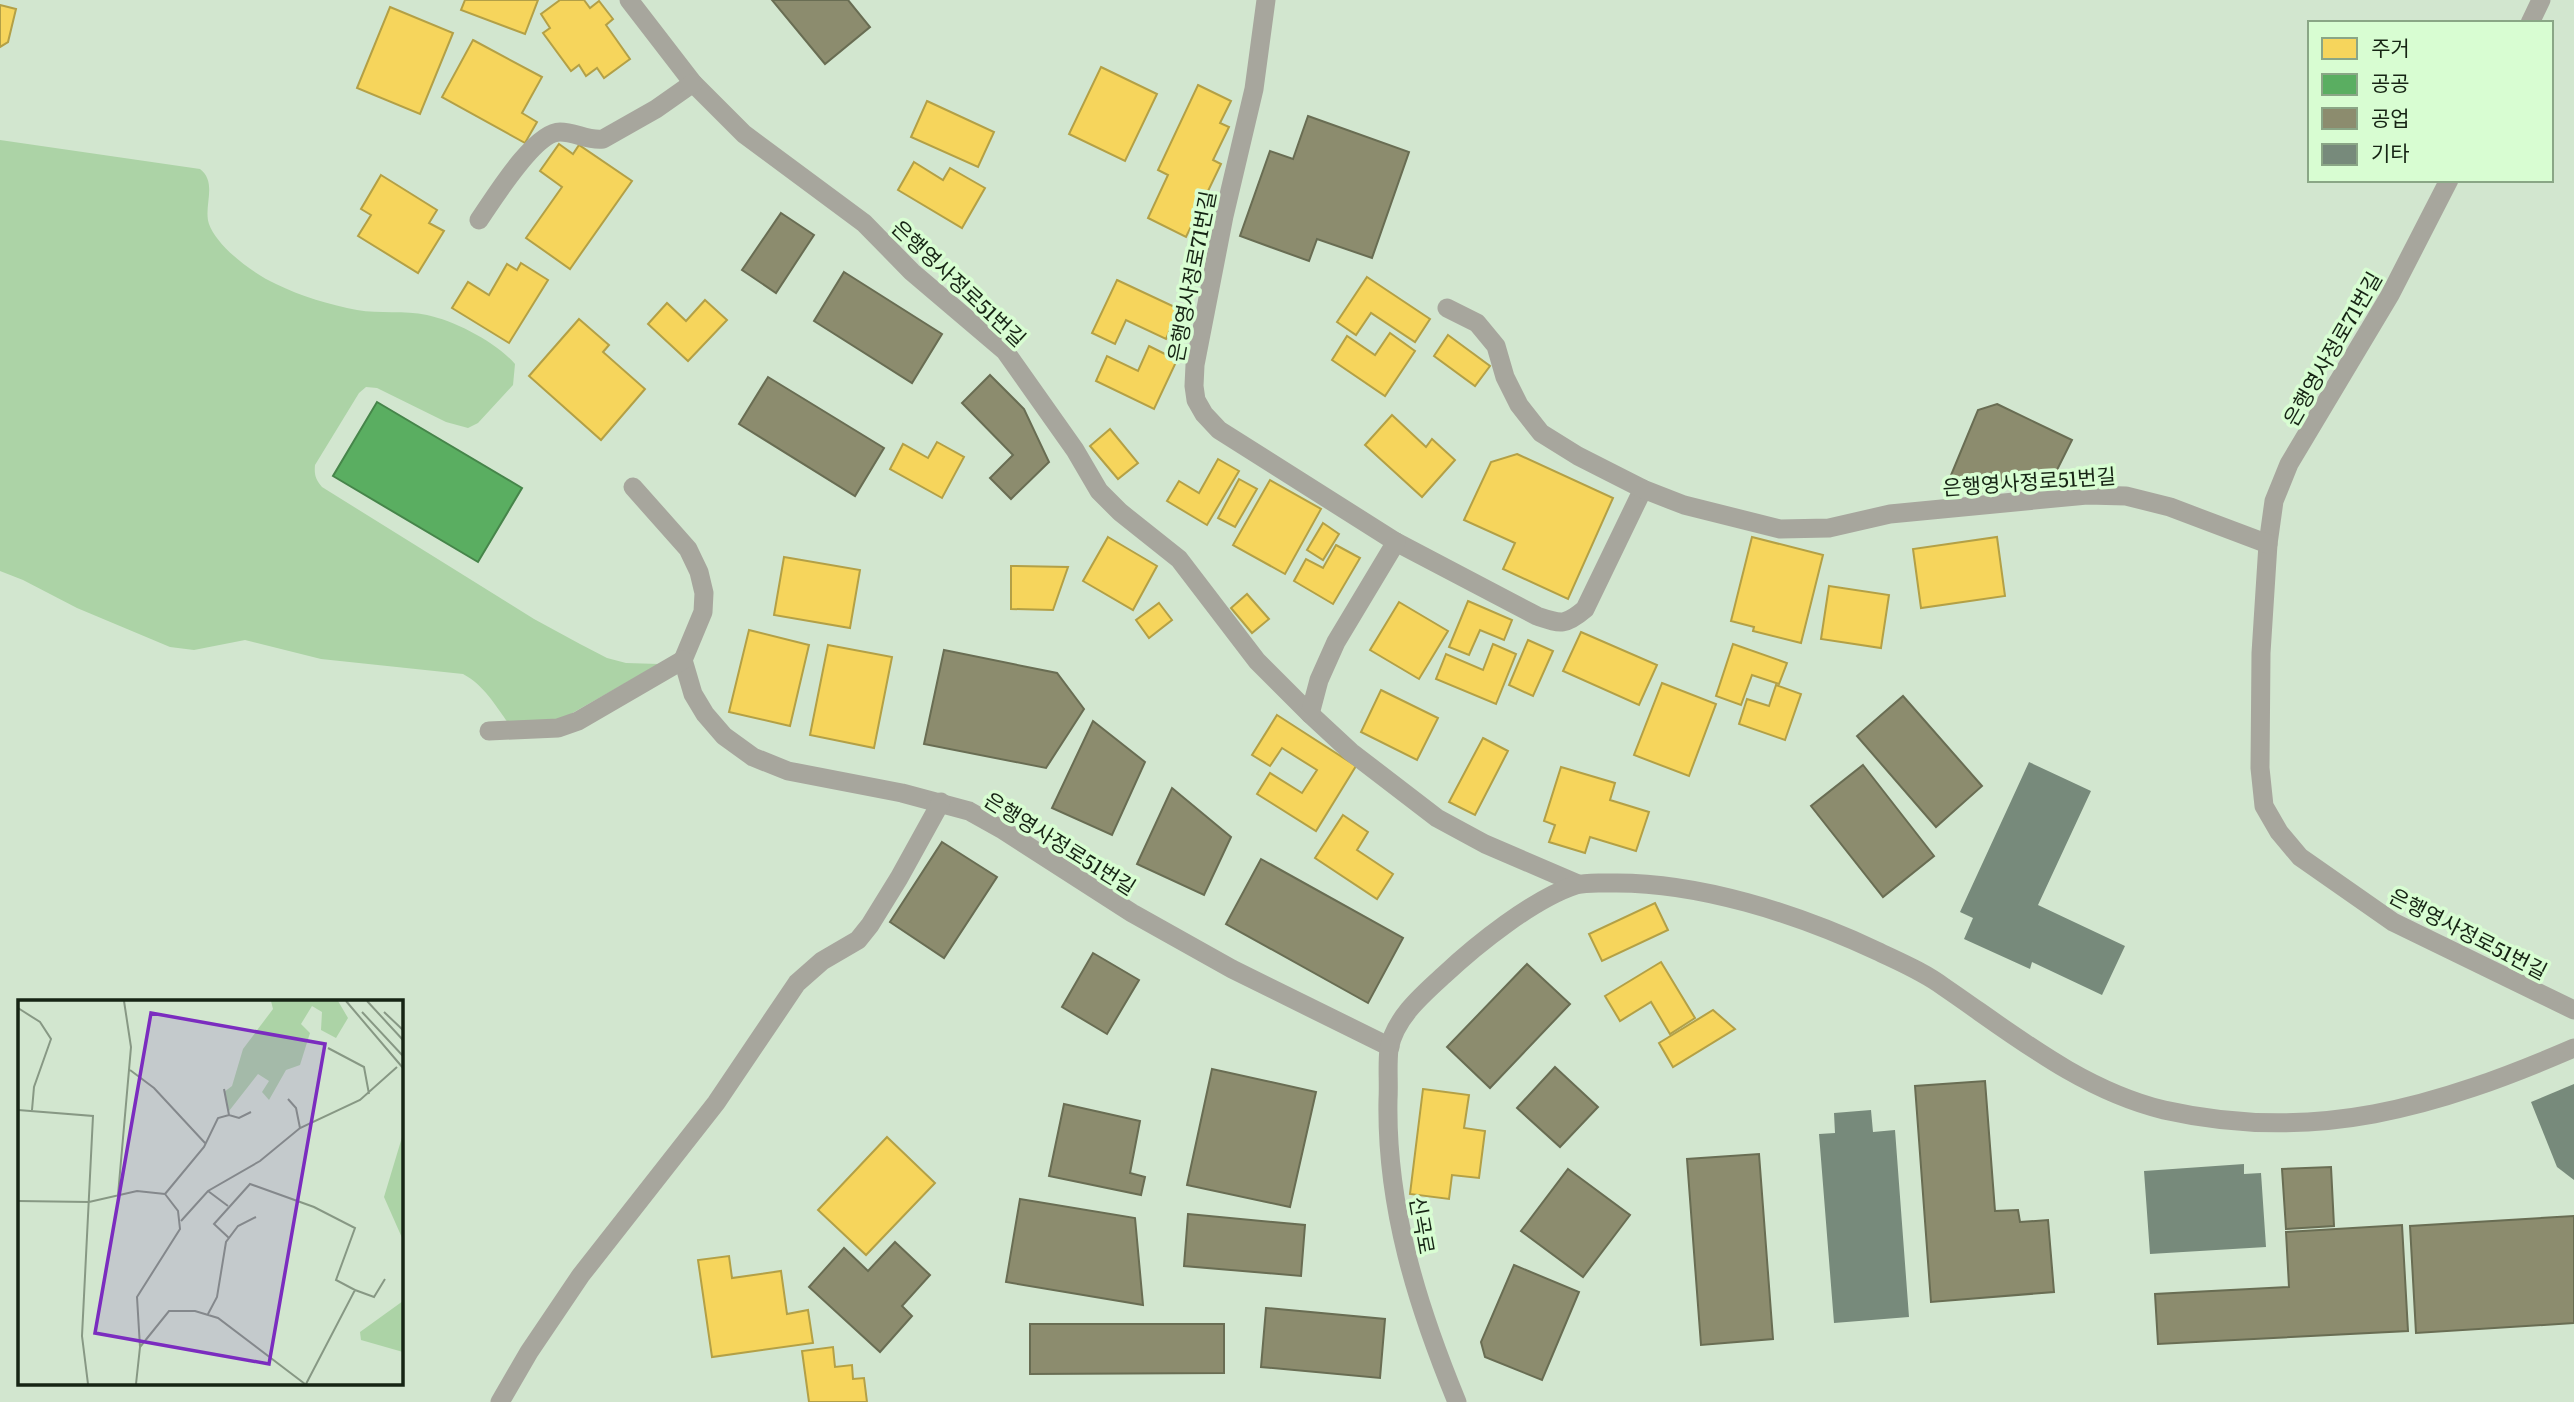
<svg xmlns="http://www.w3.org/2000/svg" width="2574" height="1402" font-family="Literata,'Noto Sans KR',serif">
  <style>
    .green { fill: #acd3a6 }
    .homes { fill: #f6d55c; stroke: #b3a046; stroke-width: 2 }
    .public { fill: #5aae61; stroke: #46854a; stroke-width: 2 }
    .industry { fill: #8c8c6e; stroke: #696d53; stroke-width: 2 }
    .building { fill: #778a7b }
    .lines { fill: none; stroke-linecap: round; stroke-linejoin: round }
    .service { stroke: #a7a69d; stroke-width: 19 }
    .labels { text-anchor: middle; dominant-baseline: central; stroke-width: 7; stroke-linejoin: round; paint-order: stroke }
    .street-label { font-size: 21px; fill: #162414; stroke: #d8fdd2 }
    .inset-road { fill: none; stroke: #879884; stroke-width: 2 }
    .view { fill: #7b2cbf; fill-opacity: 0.15; stroke: #7b2cbf; stroke-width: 3.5 }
    .inset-edge { fill: none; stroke: #162414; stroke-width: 3.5 }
  </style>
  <rect width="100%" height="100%" fill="#d2e6cf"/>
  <!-- green -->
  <path class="green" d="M0 140 200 169C218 183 203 206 209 224 217 247 254 274 276 284 300 296 331 305 357 310 380 314 404 310 427 315 455 321 496 342 515 364L513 385 478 423 468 428 446 422 377 388 366 387 359 393 315 465C314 475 316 480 322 487L534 619 580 644 607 658 626 663 659 664 560 720 509 724C495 705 484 685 463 674L321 659 245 640 194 650 170 647 77 608 23 580 0 571Z"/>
  <!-- homes -->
  <g class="homes">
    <polygon points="465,0 538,0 525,34 461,10"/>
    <polygon points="560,0 584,0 590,8 599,1 613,19 606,25 630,59 604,78 597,68 586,76 579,65 571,71 543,33 550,28 541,14"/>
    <polygon points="0,5 16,9 8,42 0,47"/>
    <polygon points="390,7 453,33 420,114 357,88"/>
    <polygon points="473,40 542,77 522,113 537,122 525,143 442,97"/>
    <polygon points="1101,67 1157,94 1125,161 1069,134"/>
    <polygon points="1198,85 1231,101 1220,123 1229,127 1213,160 1221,164 1186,237 1148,218 1168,175 1158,170"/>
    <polygon points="927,101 994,132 978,167 911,137"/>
    <polygon points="559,144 573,154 579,145 632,181 570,269 526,238 562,187 540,171"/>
    <polygon points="914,162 943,180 950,168 985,188 962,228 898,190"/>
    <polygon points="381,175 437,210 429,223 444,231 418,273 358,236 371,215 361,209"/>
    <polygon points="521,263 548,280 509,343 452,308 468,282 489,295 507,264 517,270"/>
    <polygon points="1367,277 1430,319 1415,342 1371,313 1356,335 1337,322"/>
    <polygon points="1117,280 1179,309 1166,339 1126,320 1115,344 1092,333"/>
    <polygon points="705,300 727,320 688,361 648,324 667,303 686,321"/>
    <polygon points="579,319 609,345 603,352 645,389 601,440 529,376"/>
    <polygon points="1390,333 1415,351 1385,396 1332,360 1347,336 1375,355"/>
    <polygon points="1448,335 1490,366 1475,386 1434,356"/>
    <polygon points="1149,346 1177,360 1154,409 1096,381 1107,356 1138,371"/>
    <polygon points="1392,415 1426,447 1432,439 1455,460 1422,497 1365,445"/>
    <polygon points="1110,429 1138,463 1118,479 1090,446"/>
    <polygon points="937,442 964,457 942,498 890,469 903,444 928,458"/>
    <polygon points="1517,454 1613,498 1568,599 1503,569 1515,543 1464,520 1491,462"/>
    <polygon points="1218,459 1239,471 1207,525 1167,501 1179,481 1199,493"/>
    <polygon points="1239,479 1257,489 1235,527 1218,518"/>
    <polygon points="1270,480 1321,509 1285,574 1233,545"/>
    <polygon points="1323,523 1339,534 1323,560 1307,550"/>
    <polygon points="1108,537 1157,566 1133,610 1083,581"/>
    <polygon points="1752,537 1823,555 1801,643 1753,631 1754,627 1731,621"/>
    <polygon points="1997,537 2005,596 1921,608 1913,549"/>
    <polygon points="1336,545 1360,558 1333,604 1294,581 1306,559 1323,568"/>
    <polygon points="784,557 860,570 850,628 774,615"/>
    <polygon points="1011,566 1068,567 1053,610 1011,609"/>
    <polygon points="1829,586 1889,595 1881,648 1821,639"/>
    <polygon points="1247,594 1269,619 1252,633 1231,608"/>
    <polygon points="1468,601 1512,620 1504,640 1480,630 1469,655 1449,647"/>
    <polygon points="1399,602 1448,631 1419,679 1370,650"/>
    <polygon points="1159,603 1172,620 1149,638 1136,620"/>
    <polygon points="749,630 809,645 790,726 729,712"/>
    <polygon points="1581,632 1657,665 1639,705 1563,671"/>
    <polygon points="1528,640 1553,651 1533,696 1509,685"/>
    <polygon points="1493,644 1516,654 1496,704 1436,679 1446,654 1483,670"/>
    <polygon points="1733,644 1787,663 1779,684 1752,675 1741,705 1716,696"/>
    <polygon points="828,645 892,657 874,748 810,735"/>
    <polygon points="1662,683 1716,704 1689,776 1634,755"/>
    <polygon points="1776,685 1801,694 1785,740 1739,724 1747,699 1769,706"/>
    <polygon points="1381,690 1438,718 1417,760 1361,732"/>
    <polygon points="1277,715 1356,766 1316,831 1257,794 1270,773 1302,793 1317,770 1282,748 1270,766 1252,755"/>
    <polygon points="1483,738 1508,751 1475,815 1449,802"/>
    <polygon points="1561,767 1615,783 1610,800 1649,812 1636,851 1590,837 1585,853 1549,842 1555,825 1544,821"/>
    <polygon points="1343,815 1368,832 1357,850 1393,874 1377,899 1315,858"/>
    <polygon points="1655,903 1668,930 1602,961 1589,934"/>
    <polygon points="1661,962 1695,1018 1670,1034 1651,1002 1620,1021 1605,996"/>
    <polygon points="1713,1010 1735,1029 1673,1067 1659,1043"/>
    <polygon points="1423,1089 1469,1095 1464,1128 1485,1131 1479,1178 1452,1175 1449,1199 1410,1194"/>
    <polygon points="887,1137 935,1183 866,1255 818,1210"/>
    <polygon points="729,1256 732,1278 781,1271 787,1314 808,1310 813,1343 712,1357 698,1260"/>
    <polygon points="833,1347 835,1367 852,1365 853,1379 864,1378 867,1402 809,1402 802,1351"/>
  </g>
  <!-- public -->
  <polygon class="public" points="377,402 522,488 478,562 333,476"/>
  <!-- industry -->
  <g class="industry">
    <polygon points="772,0 848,0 870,27 825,64"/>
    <polygon points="1308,116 1409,152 1372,258 1317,239 1309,261 1240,236 1270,151 1293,159"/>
    <polygon points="781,213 814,235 776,293 742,270"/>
    <polygon points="844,272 942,334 912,383 814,321"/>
    <polygon points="990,375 1024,409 1049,462 1011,499 990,478 1013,455 962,403"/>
    <polygon points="768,377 884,448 855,496 739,424"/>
    <polygon points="1997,404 2072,440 2054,476 1980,493 1949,480 1978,410"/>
    <polygon points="944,650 1057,673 1084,709 1046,768 924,744"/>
    <polygon points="1903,696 1982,786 1936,827 1857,736"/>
    <polygon points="1093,721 1145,762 1112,835 1052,808"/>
    <polygon points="1863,765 1934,856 1883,897 1811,806"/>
    <polygon points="1172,788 1231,837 1204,895 1137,864"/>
    <polygon points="942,842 997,877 944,958 890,922"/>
    <polygon points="1261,859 1403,938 1368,1003 1226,924"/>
    <polygon points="1093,953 1139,980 1107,1034 1062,1007"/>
    <polygon points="1527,964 1570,1004 1490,1088 1447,1047"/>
    <polygon points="1555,1067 1598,1107 1560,1147 1517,1108"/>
    <polygon points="1212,1069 1316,1092 1290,1207 1187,1185"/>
    <polygon points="1985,1081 1995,1211 2018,1210 2020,1222 2048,1220 2054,1292 1931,1302 1915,1086"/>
    <polygon points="1064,1104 1140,1121 1130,1173 1145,1177 1141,1195 1049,1176"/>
    <polygon points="1759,1154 1773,1339 1701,1345 1687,1159"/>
    <polygon points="2331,1167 2334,1226 2286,1229 2282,1169"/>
    <polygon points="1568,1169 1630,1215 1583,1277 1521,1231"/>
    <polygon points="1020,1199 1135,1218 1143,1305 1006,1282"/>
    <polygon points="1188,1214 1305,1225 1301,1276 1184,1266"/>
    <polygon points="2574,1216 2574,1323 2416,1333 2410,1226"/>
    <polygon points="2402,1225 2408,1331 2158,1344 2155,1294 2289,1287 2286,1232"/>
    <polygon points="895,1242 930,1275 902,1306 912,1316 880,1352 809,1287 844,1248 868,1271"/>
    <polygon points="1514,1265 1579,1292 1542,1380 1485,1357 1481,1342"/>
    <polygon points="1266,1308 1385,1319 1380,1378 1261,1367"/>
    <polygon points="1030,1324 1224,1324 1224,1373 1030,1374"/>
  </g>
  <!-- building -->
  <g class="building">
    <polygon points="2029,762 2091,791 2038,905 2125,946 2102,995 2032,962 2030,969 1964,939 1973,918 1960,912"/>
    <polygon points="2574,1084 2574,1180 2557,1167 2531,1102"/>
    <polygon points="1871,1110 1873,1132 1895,1130 1909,1317 1834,1323 1819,1134 1835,1133 1834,1113"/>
    <polygon points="2244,1164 2244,1174 2261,1173 2266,1247 2150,1254 2144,1171"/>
  </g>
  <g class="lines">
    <!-- service -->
    <g class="service">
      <polyline points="629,0 693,83 744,134 864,223 912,272 1005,351 1075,450 1099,491 1120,512 1179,559 1257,661 1310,714 1351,752 1437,818 1485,844 1578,884"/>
      <path d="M1266 0 1254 89 1224 216 1195 365 1194 386 1196 400 1204 414 1219 430 1396 542 1537 616C1561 624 1565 626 1585 609L1643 489"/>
      <polyline points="2530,23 2541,0"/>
      <polyline points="2449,180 2390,295 2289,464 2274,501 2268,544 2261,653 2260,768 2264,806 2279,832 2300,857 2393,922 2574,1010"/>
      <path d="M479 220C493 200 534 132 560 132 575 132 588 141 603 139L656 109 693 83"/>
      <polyline points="1447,308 1477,323 1496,346 1505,377 1519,405 1541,433 1578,456 1643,489 1684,505 1780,529 1829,528 1890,514 2087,495 2126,496 2170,507 2268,544"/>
      <polyline points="633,487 688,549 699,572 704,593 703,612 683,660 693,694 705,714 724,736 753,757 788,771 902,793 969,811 1003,830 1132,913 1232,969 1390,1047"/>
      <polyline points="1310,714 1319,680 1336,642 1396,542"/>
      <polyline points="489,731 558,728 578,721 683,660"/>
      <polyline points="500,1402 529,1352 581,1275 716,1103 797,983 822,961 858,940 870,925 899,878 941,802"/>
      <path d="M1457 1402C1417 1305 1386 1206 1388 1100 1389 1083 1387 1065 1389 1049 1395 1018 1422 995 1444 975 1476 945 1533 899 1576 885 1586 882 1599 883 1609 883 1697 881 1798 914 1877 951 1900 962 1924 972 1944 987 2013 1034 2081 1090 2164 1110 2315 1144 2437 1107 2574 1048"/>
    </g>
  </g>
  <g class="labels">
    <!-- street labels -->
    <g class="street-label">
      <text transform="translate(1190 276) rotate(-79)">은행영사정로71번길</text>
      <text transform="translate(960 282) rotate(43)">은행영사정로51번길</text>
      <text transform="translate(2331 348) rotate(-60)">은행영사정로71번길</text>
      <text transform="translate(2029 480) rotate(-4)">은행영사정로51번길</text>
      <text transform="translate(1061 842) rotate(32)">은행영사정로51번길</text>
      <text transform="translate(2469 932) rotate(27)">은행영사정로51번길</text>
      <text transform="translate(1424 1225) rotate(80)">신곡로</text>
    </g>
  </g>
  <!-- overview -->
  <g transform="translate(18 1000)">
    <rect width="385" height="385" fill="#d2e6cf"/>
    <path d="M253 1H320L330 18 318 38 303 30 304 12 294 6 283 24 292 33 282 65 268 70 251 100 244 92 251 81 240 74 211 111 206 92 214 86 225 49 255 9ZM385 134V240L366 197ZM385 301V352L343 340 342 332Z" fill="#acd3a6"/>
    <path class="inset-road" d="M328 1 385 68M349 1 385 40M0 8 22 22 33 39 16 87 14 110M344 12 385 56M366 12 385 30M310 48 346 67 351 94M112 70 136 88 187 143M206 89 211 115M270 99 278 108 282 128M0 110 75 116 64 336 70 384M190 191 210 206M147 194 186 147 200 118 211 115 221 118 233 112M100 195 113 47 106 1M0 201 71 202 119 191 147 194M163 221 190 191 242 161 282 128 342 100 379 67M211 238 196 224 232 184 296 207 337 228 318 280 337 290 288 384M337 290 356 297 367 279M190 314 199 297 208 242 220 226 238 217M122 347 151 311H177L200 318 287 384M118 384 122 347 119 297 162 229 160 211 147 194"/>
    <path class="view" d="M133 13 307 44 251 364 77 333Z"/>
    <rect width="385" height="385" class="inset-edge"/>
  </g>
  <!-- legend -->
  <rect x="2308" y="21" width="245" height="161" fill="#d8fdd2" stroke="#8aa686" stroke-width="2"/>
  <rect x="2322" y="38" width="35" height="21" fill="#f6d55c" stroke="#8aa686" stroke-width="2"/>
  <text x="2371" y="56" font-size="21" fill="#162414">주거</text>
  <rect x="2322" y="74" width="35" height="21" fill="#5aae61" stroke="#8aa686" stroke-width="2"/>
  <text x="2371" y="91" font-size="21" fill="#162414">공공</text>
  <rect x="2322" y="108" width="35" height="21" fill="#8c8c6e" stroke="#8aa686" stroke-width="2"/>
  <text x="2371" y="126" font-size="21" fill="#162414">공업</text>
  <rect x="2322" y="144" width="35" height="21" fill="#778a7b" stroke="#8aa686" stroke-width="2"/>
  <text x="2371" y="161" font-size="21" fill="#162414">기타</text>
</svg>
